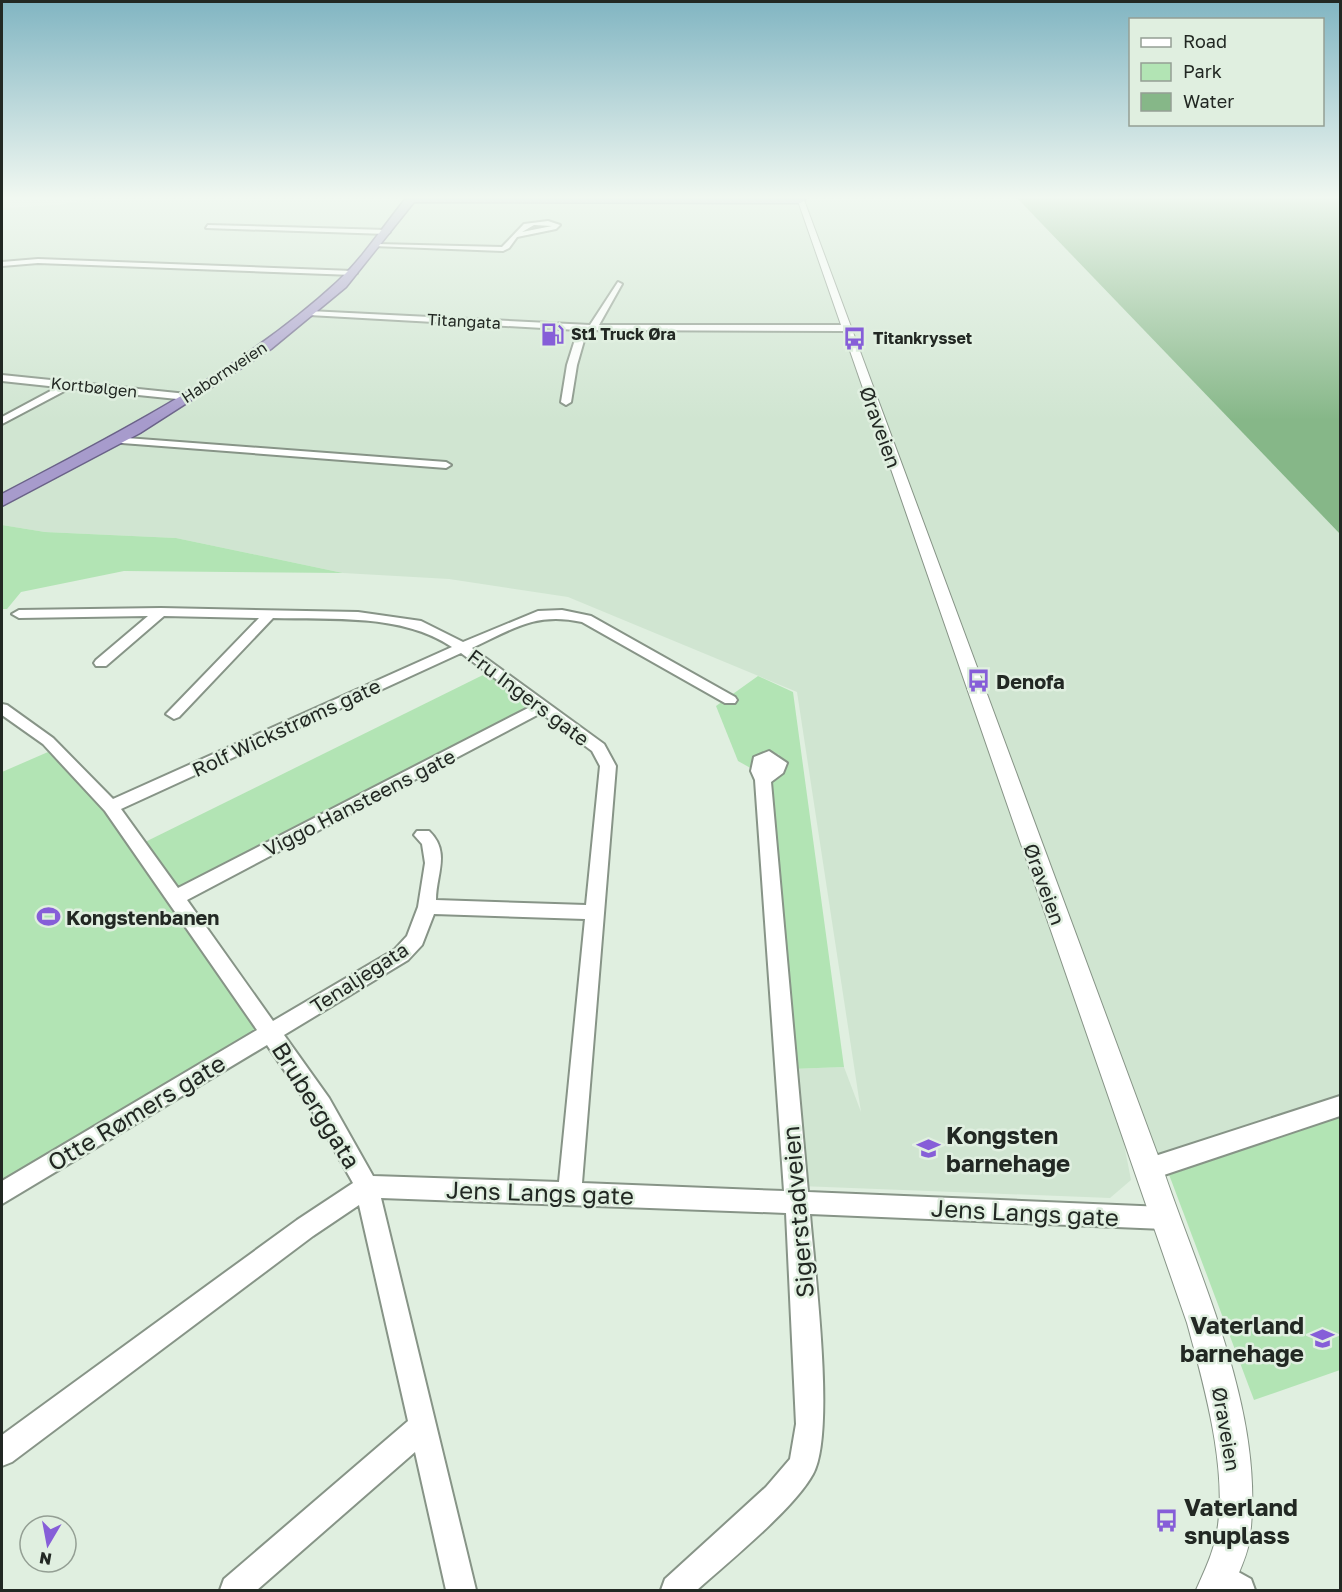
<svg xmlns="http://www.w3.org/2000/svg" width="1342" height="1592" font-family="'Golos Text',sans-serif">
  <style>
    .built { fill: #d0e5d1 }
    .green { fill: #b2e4b4 }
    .water { fill: #86b788 }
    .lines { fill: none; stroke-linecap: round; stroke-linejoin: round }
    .minor-casing { stroke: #879487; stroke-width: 4 }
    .tertiary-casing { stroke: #879487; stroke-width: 2 }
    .trunk-casing { stroke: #6a6288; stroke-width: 3 }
    .minor { fill: #fff; fill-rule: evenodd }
    .tertiary { fill: #fff; fill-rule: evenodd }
    .trunk { fill: #a79bcc; fill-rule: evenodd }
    .labels { text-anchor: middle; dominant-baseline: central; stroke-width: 5; stroke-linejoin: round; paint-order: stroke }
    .far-street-label { font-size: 16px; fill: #222823; stroke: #e0efe0 }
    .far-poi-label { font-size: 16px; font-weight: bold; fill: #222823; stroke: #e0efe0; text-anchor: start }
    .street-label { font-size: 20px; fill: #222823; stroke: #e0efe0 }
    .poi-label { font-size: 20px; font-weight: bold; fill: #222823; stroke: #e0efe0; text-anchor: start }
    .near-street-label { font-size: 24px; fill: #222823; stroke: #e0efe0 }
    .near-poi-label { font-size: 24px; font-weight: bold; fill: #222823; stroke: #e0efe0; text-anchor: start }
  </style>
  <rect width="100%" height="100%" fill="#e0efe0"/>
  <!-- built -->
  <polygon class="built" points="98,197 1016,197 1340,534 1340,1106 1165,1164 1120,1123 1131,1180 1110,1198 800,1186 791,1069 844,1067 861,1112 797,692 568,597 449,579 343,573 176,538 45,532 2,525 2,208 59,205"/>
  <!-- green -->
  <g class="green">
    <polygon points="2,525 45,532 176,538 343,573 124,571 21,592 7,609 2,609"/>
    <polygon points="489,672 538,707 176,895 141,844"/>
    <polygon points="758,676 793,692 844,1067 791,1069 768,785 785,764 778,754 761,753 755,757 754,770 738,761 716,706"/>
    <polygon points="48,752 105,810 257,1029 2,1182 2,772"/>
    <polygon points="1340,1106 1340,1370 1254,1400 1165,1164"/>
  </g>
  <!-- water -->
  <polygon class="water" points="1016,197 1340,197 1340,534"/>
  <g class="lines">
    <defs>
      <g id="minor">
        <path d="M548 221 560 225 556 229 517 237 509 248 503 251 373 246 377 244 502 247 524 224ZM534 225 552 226 522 232Z"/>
        <polygon points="208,225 387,230 390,232 387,234 206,228"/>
        <polygon points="38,259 353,271 357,273 353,275 38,263 2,266 2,262"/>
        <polygon points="618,282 622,284 599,325 844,325 848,328 844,331 587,330 577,365 571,402 566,405 561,402 567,365 578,330 309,315 305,313 309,311 590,325"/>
        <polygon points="2,375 187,394 192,397 187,400 70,388 2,424 2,417 58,387 2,381"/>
        <polygon points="113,437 446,462 451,465 446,468 109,442 109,438"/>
        <path d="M161 608 358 612 421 621 463 642 538 611 562 610 591 616 735 697 737 700 735 703H725L582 622C535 612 513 629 472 648L604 744 616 766 582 1183 784 1191 755 780 751 771 754 757 769 751 787 763 783 773 771 782 808 1192 1164 1207 1172 1210 1176 1218 1172 1226 1164 1229 810 1214C814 1267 836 1433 813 1474 794 1509 729 1561 697 1590H661L665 1579 766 1487 790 1459 796 1424 786 1213 381 1198 476 1590H446L415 1452 257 1590H220L224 1579 408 1421 359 1205 313 1236 12 1462 2 1466V1435L297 1220 353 1183 313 1112 267 1045 2 1204V1181L257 1030 105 811 43 744 2 715V704L7 705 53 738 113 799 452 647C401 613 333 620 273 618L179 717 174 719 166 714 169 711 259 618 164 616 106 666H96L94 663 96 660 148 616 19 618 12 614 19 610ZM461 653 532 706 178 888 121 809ZM541 713 592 751 600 766 586 905 436 900C436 874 451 852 429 831H417L414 835 422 844 425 863 418 907 407 936 394 950 273 1021 187 900ZM434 914 585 919 559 1182 373 1176 329 1098 284 1035 408 960 422 945Z"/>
        <polygon points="1340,1096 1340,1116 1149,1180 1141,1177 1138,1169 1141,1161 1149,1158"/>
        <polygon points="1222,1563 1251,1579 1255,1590 1211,1589 1207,1578 1211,1567"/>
      </g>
      <path id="tertiary" d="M797 198 804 200 1163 1169C1202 1284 1268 1419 1249 1543 1246 1559 1237 1576 1232 1590H1196C1202 1576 1209 1562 1213 1548 1233 1485 1204 1385 1187 1323Z"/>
      <path id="trunk" d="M407 197H802L805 200 800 203 414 202 346 287 271 349 140 433 2 506V494C118 433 239 372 337 282 364 257 384 225 407 197Z"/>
    </defs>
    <!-- minor casing -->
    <use href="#minor" class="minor-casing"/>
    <!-- tertiary casing -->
    <use href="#tertiary" class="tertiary-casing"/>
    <!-- trunk casing -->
    <use href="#trunk" class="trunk-casing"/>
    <!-- minor -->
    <use href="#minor" class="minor"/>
    <!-- tertiary -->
    <use href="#tertiary" class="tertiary"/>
    <!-- trunk -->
    <use href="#trunk" class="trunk"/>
  </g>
  <!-- sky -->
  <linearGradient id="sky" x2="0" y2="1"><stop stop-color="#81b5c2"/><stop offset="0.47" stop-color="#f1f8f1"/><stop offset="1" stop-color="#f1f8f1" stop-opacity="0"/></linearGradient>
  <rect width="1342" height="420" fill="url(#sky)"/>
  <!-- icons -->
  <defs>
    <symbol id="fuel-bare" viewBox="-9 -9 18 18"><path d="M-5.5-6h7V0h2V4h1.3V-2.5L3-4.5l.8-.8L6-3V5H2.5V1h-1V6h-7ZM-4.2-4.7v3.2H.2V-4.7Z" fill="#865ed8" stroke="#e0efe0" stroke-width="2.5" paint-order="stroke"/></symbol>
    <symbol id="bus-bare" viewBox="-9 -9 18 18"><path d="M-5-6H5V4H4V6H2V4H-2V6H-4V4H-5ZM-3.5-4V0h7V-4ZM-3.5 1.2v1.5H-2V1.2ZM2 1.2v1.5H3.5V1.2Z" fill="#865ed8" stroke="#e0efe0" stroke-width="2.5" paint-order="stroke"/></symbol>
    <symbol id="stadium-bare" viewBox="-9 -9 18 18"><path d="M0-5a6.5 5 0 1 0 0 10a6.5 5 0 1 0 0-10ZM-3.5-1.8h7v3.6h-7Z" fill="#865ed8" stroke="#e0efe0" stroke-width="2.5" paint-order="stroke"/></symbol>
    <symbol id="school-bare" viewBox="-9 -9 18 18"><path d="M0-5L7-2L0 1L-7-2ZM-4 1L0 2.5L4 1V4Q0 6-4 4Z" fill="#865ed8" stroke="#e0efe0" stroke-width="2.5" paint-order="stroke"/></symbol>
  </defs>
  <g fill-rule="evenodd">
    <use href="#fuel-bare" x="536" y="318" width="33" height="33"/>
    <use href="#bus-bare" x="838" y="322" width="33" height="33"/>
    <use href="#bus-bare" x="962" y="664" width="33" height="33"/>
    <use href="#stadium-bare" x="32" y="900" width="33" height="33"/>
    <use href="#school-bare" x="912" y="1132" width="33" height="33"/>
    <use href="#school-bare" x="1306" y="1322" width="33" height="33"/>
    <use href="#bus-bare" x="1150" y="1504" width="33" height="33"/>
  </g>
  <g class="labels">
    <!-- far-street labels -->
    <g class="far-street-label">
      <text transform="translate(464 321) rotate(3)">Titangata</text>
      <text transform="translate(224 372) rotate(-33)">Habornveien</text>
      <text transform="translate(94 387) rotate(6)">Kortbølgen</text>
    </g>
    <!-- far-poi labels -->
    <g class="far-poi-label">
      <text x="571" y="334">St1 Truck Øra</text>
      <text x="873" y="338">Titankrysset</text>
    </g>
    <!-- street labels -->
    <g class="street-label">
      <text transform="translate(881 427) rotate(70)">Øraveien</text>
      <text transform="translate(529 697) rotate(37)">Fru Ingers gate</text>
      <text transform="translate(286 727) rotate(-25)">Rolf Wickstrøms gate</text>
      <text transform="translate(359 802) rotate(-27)">Viggo Hansteens gate</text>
      <text transform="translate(1045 884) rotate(70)">Øraveien</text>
      <text transform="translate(359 977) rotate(-33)">Tenaljegata</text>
      <text transform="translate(1227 1429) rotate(80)">Øraveien</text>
    </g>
    <!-- poi labels -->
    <g class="poi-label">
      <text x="996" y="681">Denofa</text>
      <text x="66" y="917">Kongstenbanen</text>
    </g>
    <!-- near-street labels -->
    <g class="near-street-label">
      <text transform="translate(317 1105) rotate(58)">Bruberggata</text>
      <text transform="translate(136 1112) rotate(-31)">Otte Rømers gate</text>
      <text transform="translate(540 1192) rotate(2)">Jens Langs gate</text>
      <text transform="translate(797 1212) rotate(-95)">Sigerstadveien</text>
      <text transform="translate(1025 1212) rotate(3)">Jens Langs gate</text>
    </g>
    <!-- near-poi labels -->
    <g class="near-poi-label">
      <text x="946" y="1134">Kongsten<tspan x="946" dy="28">barnehage</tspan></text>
      <text x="1304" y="1324" text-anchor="end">Vaterland<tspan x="1304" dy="28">barnehage</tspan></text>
      <text x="1184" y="1506">Vaterland<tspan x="1184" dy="28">snuplass</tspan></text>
    </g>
  </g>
  <!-- border -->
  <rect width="1342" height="1592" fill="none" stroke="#222823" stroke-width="6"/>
  <!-- legend -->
  <rect x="1129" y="18" width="195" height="108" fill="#e0efe0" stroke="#949f94" stroke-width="1.5"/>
  <rect x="1141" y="38" width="30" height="9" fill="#ffffff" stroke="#949f94" stroke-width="1.5"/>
  <text x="1183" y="48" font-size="18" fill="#222823">Road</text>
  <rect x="1141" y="63" width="30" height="18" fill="#b2e4b4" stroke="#949f94" stroke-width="1.5"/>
  <text x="1183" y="78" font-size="18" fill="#222823">Park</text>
  <rect x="1141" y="93" width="30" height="18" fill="#86b788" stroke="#949f94" stroke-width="1.5"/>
  <text x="1183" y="108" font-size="18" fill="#222823">Water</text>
  <!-- north arrow -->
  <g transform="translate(48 1544) rotate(190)"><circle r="28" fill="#e0efe0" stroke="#949f94" stroke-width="1.5"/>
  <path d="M0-4.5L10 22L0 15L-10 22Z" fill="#865ed8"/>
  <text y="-9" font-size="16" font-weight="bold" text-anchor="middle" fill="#222823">N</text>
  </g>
</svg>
